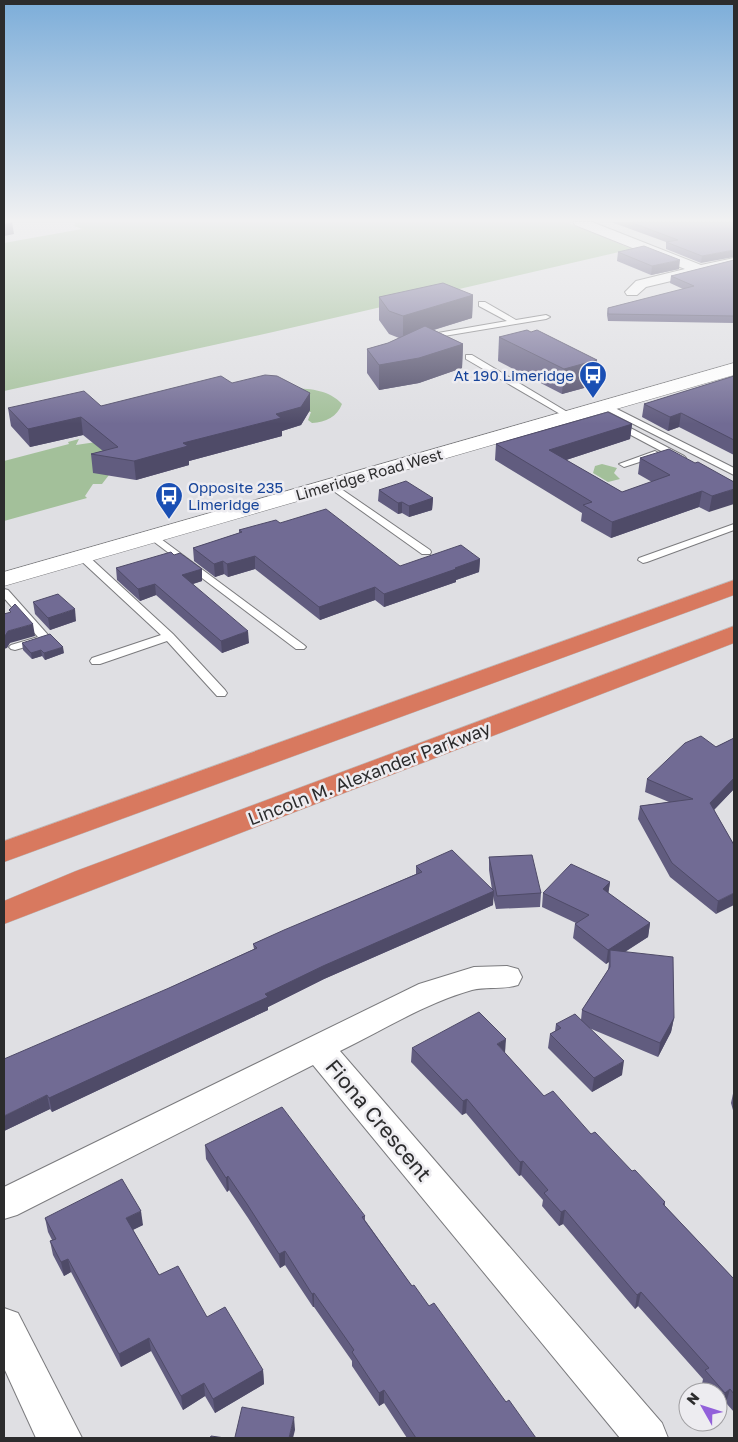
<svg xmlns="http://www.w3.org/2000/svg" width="738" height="1442" font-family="'Golos Text',sans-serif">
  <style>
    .green { fill: #a3c09a }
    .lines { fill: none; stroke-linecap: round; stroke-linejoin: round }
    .lane-casing { stroke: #7b7b7e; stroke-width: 2 }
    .street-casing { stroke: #7b7b7e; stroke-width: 2 }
    .secondary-casing { stroke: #7b7b7e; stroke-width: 1 }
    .highway-casing { stroke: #bbbbbc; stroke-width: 1 }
    .lane { fill: #fff; fill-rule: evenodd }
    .street { fill: #fff; fill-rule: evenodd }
    .secondary { fill: #fff; fill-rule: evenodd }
    .highway { fill: #d8795f; fill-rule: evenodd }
    .wall { fill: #615c7f }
    .shaded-wall { fill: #4f4b68 }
    .building { fill: #716b94; stroke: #4f4b68 }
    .labels { text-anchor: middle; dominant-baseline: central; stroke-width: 5; stroke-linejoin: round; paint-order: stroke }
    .far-transit-label { font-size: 15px; fill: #164399; stroke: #edecf0; text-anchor: end }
    .far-street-label { font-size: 15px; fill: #2c2c2d; stroke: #edecf0 }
    .street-label { font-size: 18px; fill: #2c2c2d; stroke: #edecf0 }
    .near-street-label { font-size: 21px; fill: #2c2c2d; stroke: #edecf0 }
  </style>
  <rect width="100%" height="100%" fill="#dfdfe3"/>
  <!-- green -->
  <g class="green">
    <polygon points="73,222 566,222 632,249 273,332 4,391 4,243 82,229 74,226 76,224"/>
    <path d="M294 388C312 389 329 390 342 404 337 417 326 422 312 423L308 420 311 412H305Z"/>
    <polygon points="79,439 76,445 96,442 119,462 102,484 93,484 85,496 87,498 4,521 4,461 69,444 68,442"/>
    <polygon points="602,464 617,468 614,473 620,479 608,482 593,473 595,466"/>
  </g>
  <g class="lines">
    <defs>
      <g id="lane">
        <polygon points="479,302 485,302 516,320 546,315 550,317 546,319 432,338 428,336 432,334 507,321 479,306"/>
        <polygon points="466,355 472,355 574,416 573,418 567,418 466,359"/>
        <polygon points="605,403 734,468 734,475 602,408 602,404"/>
        <polygon points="617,421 684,456 686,458 681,461 678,460 614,426 612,424"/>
        <polygon points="655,451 660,454 658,456 624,467 619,464"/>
        <polygon points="331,482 430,550 431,552 430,554 422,554 328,487 328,483"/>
        <polygon points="734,524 734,530 647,562 643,563 638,560 639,558"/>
        <polygon points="153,533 304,645 306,647 304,649 296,649 149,538 148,536"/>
        <polygon points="82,553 86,554 173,634 225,690 227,693 225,696 217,696 167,641 100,664 92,664 90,661 92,658 161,635 78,558 77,556 78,554"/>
        <polygon points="4,589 8,590 49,636 51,638 49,640 15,650 11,649 9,647 11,645 38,637 4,598"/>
      </g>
      <g id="street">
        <polygon points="573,222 592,222 701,265 734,258 734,266 646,287 637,295 627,295 625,292 636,281 685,269 575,225"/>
        <path d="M507 966 518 969 522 977 518 985C503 990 487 986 472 990 426 1003 383 1030 340 1051L662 1423 668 1438H620L313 1065 17 1215 4 1219V1187L419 984 474 967Z"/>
        <polygon points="4,1308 18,1313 82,1438 36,1438 4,1368"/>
      </g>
      <polygon id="secondary" points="734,363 734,375 4,586 4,572"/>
      <g id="highway">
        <polygon points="734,580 734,595 4,862 4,841"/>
        <polygon points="734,626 734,643 4,924 4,901 76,871"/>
      </g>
    </defs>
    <!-- lane casing -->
    <use href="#lane" class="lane-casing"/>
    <!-- street casing -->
    <use href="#street" class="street-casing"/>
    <!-- secondary casing -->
    <use href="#secondary" class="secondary-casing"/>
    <!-- highway casing -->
    <use href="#highway" class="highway-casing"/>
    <!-- lane -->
    <use href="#lane" class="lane"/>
    <!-- street -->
    <use href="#street" class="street"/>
    <!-- secondary -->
    <use href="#secondary" class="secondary"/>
    <!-- highway -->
    <use href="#highway" class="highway"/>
  </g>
  <!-- wall -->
  <g class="wall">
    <polygon points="611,222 734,222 701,263 666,249 666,242"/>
    <polygon points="618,252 679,269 651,275 617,261"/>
    <polygon points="734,260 734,323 608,321 607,315 608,308 683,289 670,283 671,276"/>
    <polygon points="473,295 472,318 434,330 463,344 462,368 419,383 379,390 367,373 367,349 388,343 399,338 389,334 379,320 379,297"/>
    <polygon points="499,337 597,360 595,385 562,394 498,361"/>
    <polygon points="734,376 734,455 679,427 668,431 642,417 644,404"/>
    <polygon points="232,383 310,410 301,425 282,431 282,436 189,461 189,465 136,480 93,473 91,454 103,451 83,435 30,447 11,426 8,408 101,406"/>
    <polygon points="632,424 630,439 566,460 622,492 652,482 638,474 640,458 695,463 734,482 709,512 699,507 611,538 581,521 582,513 495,460 496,444"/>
    <polygon points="379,490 433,498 432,510 409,517 402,513 398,514 378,501"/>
    <polygon points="280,523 400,566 480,559 479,572 456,580 456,582 384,607 375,600 320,620 255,569 228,577 224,574 215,577 194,561 193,548 239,533 239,530"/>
    <polygon points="174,555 202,569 202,581 193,584 249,643 222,653 156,595 140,601 117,580 116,568"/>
    <polygon points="33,602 76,621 50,630 35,614"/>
    <polygon points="22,643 64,653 45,660 42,656 32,659 23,650"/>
    <polygon points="734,738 734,789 714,810 734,845 716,914 670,877 638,819 640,806 669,802 645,792 647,779"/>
    <polygon points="489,857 541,893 540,907 496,909 493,896 493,905 324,979 268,1007 268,1010 52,1112 50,1109 4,1131 169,988 254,949 253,944 416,874 416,866 492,890 489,870"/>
    <polygon points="610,882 608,893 650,923 648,937 625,952 674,1018 671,1032 658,1057 589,1028 622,1075 592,1092 548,1048 550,1034 555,1031 556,1024 581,1020 582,1010 608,970 609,962 606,964 573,938 575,924 576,923 542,907 543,893"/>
    <polygon points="412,1048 505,1053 544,1096 591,1134 665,1202 665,1206 734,1279 734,1412 726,1403 721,1406 718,1403 718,1392 709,1392 702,1384 703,1379 638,1306 635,1309 563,1224 559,1226 542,1206 543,1200 521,1175 519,1176 466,1113 462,1115 411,1062"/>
    <polygon points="734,1089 734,1114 731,1103"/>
    <polygon points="205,1145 365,1216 365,1220 412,1286 429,1306 506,1402 536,1438 407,1438 384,1403 379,1406 352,1366 352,1361 314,1307 313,1307 285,1265 280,1268 248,1218 229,1190 227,1192 206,1159"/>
    <polygon points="45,1218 143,1225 133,1230 159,1275 207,1317 263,1370 264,1384 215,1413 205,1396 183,1410 151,1351 121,1367 71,1272 64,1276 53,1255 50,1241 52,1240 48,1232"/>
  </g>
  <!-- shaded-wall -->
  <g class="shaded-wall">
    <polygon points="12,222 14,234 4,236 4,224"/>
    <polygon points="734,250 734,257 701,263 702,256"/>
    <polygon points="680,260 679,269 651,275 652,266"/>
    <polygon points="473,295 472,318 403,339 403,316"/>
    <polygon points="463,344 462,368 419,383 379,390 379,365"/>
    <polygon points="597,360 595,385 562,394 564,369"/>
    <polygon points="310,393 310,410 301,425 282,431 282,436 189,461 189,465 136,480 134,461 183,443 276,414"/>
    <polygon points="681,413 679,427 668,431 670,417"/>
    <polygon points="81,417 83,435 30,447 28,429"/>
    <polygon points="632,424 630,439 548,466 549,450"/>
    <polygon points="734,489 734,504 709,512 712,496"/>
    <polygon points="702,491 699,507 611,538 612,522"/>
    <polygon points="433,498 432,510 409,517 409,506"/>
    <polygon points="402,502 402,513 398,514 398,503"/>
    <polygon points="255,556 255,569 228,577 227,564"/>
    <polygon points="480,559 479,572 456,580 456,582 384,607 384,594"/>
    <polygon points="223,561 224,574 215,577 214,564"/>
    <polygon points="202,569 202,581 183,587 182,575"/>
    <polygon points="155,584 156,595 140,601 138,589"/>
    <polygon points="375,587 375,600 320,620 319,607"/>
    <polygon points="75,609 76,621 50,630 48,618"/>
    <polygon points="33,624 35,636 10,643 7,648 4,649 4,636 8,631"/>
    <polygon points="248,631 249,643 222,653 221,641"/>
    <polygon points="63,647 64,653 45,660 44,653"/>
    <polygon points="41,650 42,656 32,659 31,653"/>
    <polygon points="734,778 734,789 708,816 710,803"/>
    <polygon points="610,882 608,896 603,889"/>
    <polygon points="494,891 493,905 324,979 268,1007 268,1010 52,1112 49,1098 323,966"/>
    <polygon points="734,893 734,905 716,914 718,901"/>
    <polygon points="650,923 648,937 610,961 610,950 609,962 606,964 608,950"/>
    <polygon points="674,1018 671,1032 658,1057 660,1043"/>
    <polygon points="506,1039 505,1053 497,1044"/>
    <polygon points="624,1061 622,1075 592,1092 594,1078"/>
    <polygon points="47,1095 50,1109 4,1131 4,1116"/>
    <polygon points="467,1099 466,1113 462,1115 463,1101"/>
    <polygon points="523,1161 521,1175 519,1176 520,1162"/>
    <polygon points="228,1176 229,1190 227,1192 226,1178"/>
    <polygon points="565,1210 563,1224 559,1226 561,1212"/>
    <polygon points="141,1211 143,1225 128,1232 126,1218"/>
    <polygon points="285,1251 285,1265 280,1268 279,1254"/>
    <polygon points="68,1259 71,1272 64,1276 61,1262"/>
    <polygon points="641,1292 638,1306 635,1309 637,1295"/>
    <polygon points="314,1293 314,1307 313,1307 312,1294"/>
    <polygon points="149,1338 151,1351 121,1367 119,1354"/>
    <polygon points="263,1370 264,1384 215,1413 213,1399"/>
    <polygon points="204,1383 205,1396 183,1410 181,1396"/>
    <polygon points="730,1389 726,1403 721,1406 725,1393"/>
    <polygon points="384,1390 384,1403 379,1406 379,1393"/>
    <polygon points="294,1417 295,1430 293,1438 289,1438"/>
  </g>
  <!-- building -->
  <g class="building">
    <polygon points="630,222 734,222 734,250 702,256 666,242 678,240"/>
    <polygon points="644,246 680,260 652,266 618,252"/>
    <polygon points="734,260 734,316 608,314 608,308 694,286 671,276"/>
    <polygon points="443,283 473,295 403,316 389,311 379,297"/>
    <polygon points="425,326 463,344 419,358 379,365 367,349 388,343"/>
    <polygon points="527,330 531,332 537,330 597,360 564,369 499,337"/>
    <polygon points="265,375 277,376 310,393 301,407 276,414 281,418 183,443 188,446 134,461 91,454 118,447 81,417 28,429 8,408 84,391 101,406 221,376 232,383"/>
    <polygon points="734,376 734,440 681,413 670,417 644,404"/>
    <polygon points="608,412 632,424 549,450 622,492 670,475 640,458 669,449 695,463 698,462 734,482 734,489 712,496 702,491 612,522 583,505 592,502 496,444"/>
    <polygon points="406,481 433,498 409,506 402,502 398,503 379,490"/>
    <polygon points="326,509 400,566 461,545 480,559 455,568 456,569 384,594 375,587 319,607 255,556 227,564 223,561 214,564 193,548 242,532 239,530 261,524 276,520 280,523"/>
    <polygon points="171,552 174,555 180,553 202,569 182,575 248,631 221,641 155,584 138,589 116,568"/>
    <polygon points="58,594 75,609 48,618 33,602"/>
    <polygon points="15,604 33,624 8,631 5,636 4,636 4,614 11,612 9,610"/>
    <polygon points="50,634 63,647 44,653 41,650 31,653 22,643"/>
    <polygon points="701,736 716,747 734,738 734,778 710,803 734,845 734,893 718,901 672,863 640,806 693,799 647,779 685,743"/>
    <polygon points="452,850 494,891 323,966 265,994 268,997 49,1098 47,1095 4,1116 4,1059 169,988 257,948 253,944 284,930 422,872 416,866"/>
    <polygon points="532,855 541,893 497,896 489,857"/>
    <polygon points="571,864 610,882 603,889 650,923 608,950 575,924 589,915 543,893"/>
    <polygon points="610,950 673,957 674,1018 660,1043 582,1010 610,967"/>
    <polygon points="479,1012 506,1039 497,1044 544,1096 553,1091 591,1134 595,1132 632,1171 635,1170 665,1202 663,1204 734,1279 734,1394 730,1389 725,1393 705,1370 709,1368 641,1292 637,1295 565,1210 561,1212 544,1193 548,1190 523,1161 520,1162 467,1099 463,1101 412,1048"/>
    <polygon points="575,1014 624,1061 594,1078 550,1034 561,1028 556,1024"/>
    <polygon points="282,1107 365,1216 362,1217 412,1286 414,1285 429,1306 434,1303 506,1402 509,1400 536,1438 416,1438 384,1390 379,1393 352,1352 354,1350 314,1293 312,1294 285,1251 279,1254 247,1204 228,1176 226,1178 205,1145"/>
    <polygon points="122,1179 141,1211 126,1218 159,1275 178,1266 207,1317 225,1307 263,1370 213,1399 204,1383 181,1396 149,1338 119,1354 68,1259 61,1262 50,1241 56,1239 45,1218"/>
    <polygon points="242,1407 294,1417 289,1438 294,1438 235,1438 235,1437"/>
    <polygon points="211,1436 225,1438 210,1438"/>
  </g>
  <!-- sky -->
  <linearGradient id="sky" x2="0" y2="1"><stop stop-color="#7cadd9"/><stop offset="0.52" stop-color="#f1f1f2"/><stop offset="1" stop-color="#f1f1f2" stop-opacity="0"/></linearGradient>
  <rect width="738" height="424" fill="url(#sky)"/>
  <!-- icons -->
  <defs>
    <symbol id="bus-pin" viewBox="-11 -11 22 30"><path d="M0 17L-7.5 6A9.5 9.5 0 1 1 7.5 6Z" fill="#1a4fb4" stroke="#edecf0"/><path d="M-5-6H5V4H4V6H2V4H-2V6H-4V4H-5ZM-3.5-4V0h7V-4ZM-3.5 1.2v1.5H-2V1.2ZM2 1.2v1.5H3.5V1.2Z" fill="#fff"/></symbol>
  </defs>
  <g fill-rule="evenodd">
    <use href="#bus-pin" x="577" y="359" width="32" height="43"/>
    <use href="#bus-pin" x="153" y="480" width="32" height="43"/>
  </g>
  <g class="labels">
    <!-- far-transit labels -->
    <g class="far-transit-label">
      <text x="574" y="375">At 190 Limeridge</text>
      <text x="188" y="487" text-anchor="start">Opposite 235<tspan x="188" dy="17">Limeridge</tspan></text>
    </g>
    <!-- far-street labels -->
    <g class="far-street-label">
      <text transform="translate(369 474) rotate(-16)">Limeridge Road West</text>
    </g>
    <!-- street labels -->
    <g class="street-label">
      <text transform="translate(369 773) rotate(-21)">Lincoln M. Alexander Parkway</text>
    </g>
    <!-- near-street labels -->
    <g class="near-street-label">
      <text transform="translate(379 1120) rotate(50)">Fiona Crescent</text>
    </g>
  </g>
  <!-- border -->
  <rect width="738" height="1442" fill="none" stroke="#2c2c2d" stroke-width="10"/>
  <!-- north arrow -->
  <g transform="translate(703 1407) rotate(309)"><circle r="24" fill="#edecf0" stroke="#a09fa2"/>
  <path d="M0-4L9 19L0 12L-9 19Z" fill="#9260da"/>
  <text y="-8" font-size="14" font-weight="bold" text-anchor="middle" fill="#2c2c2d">N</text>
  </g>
</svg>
